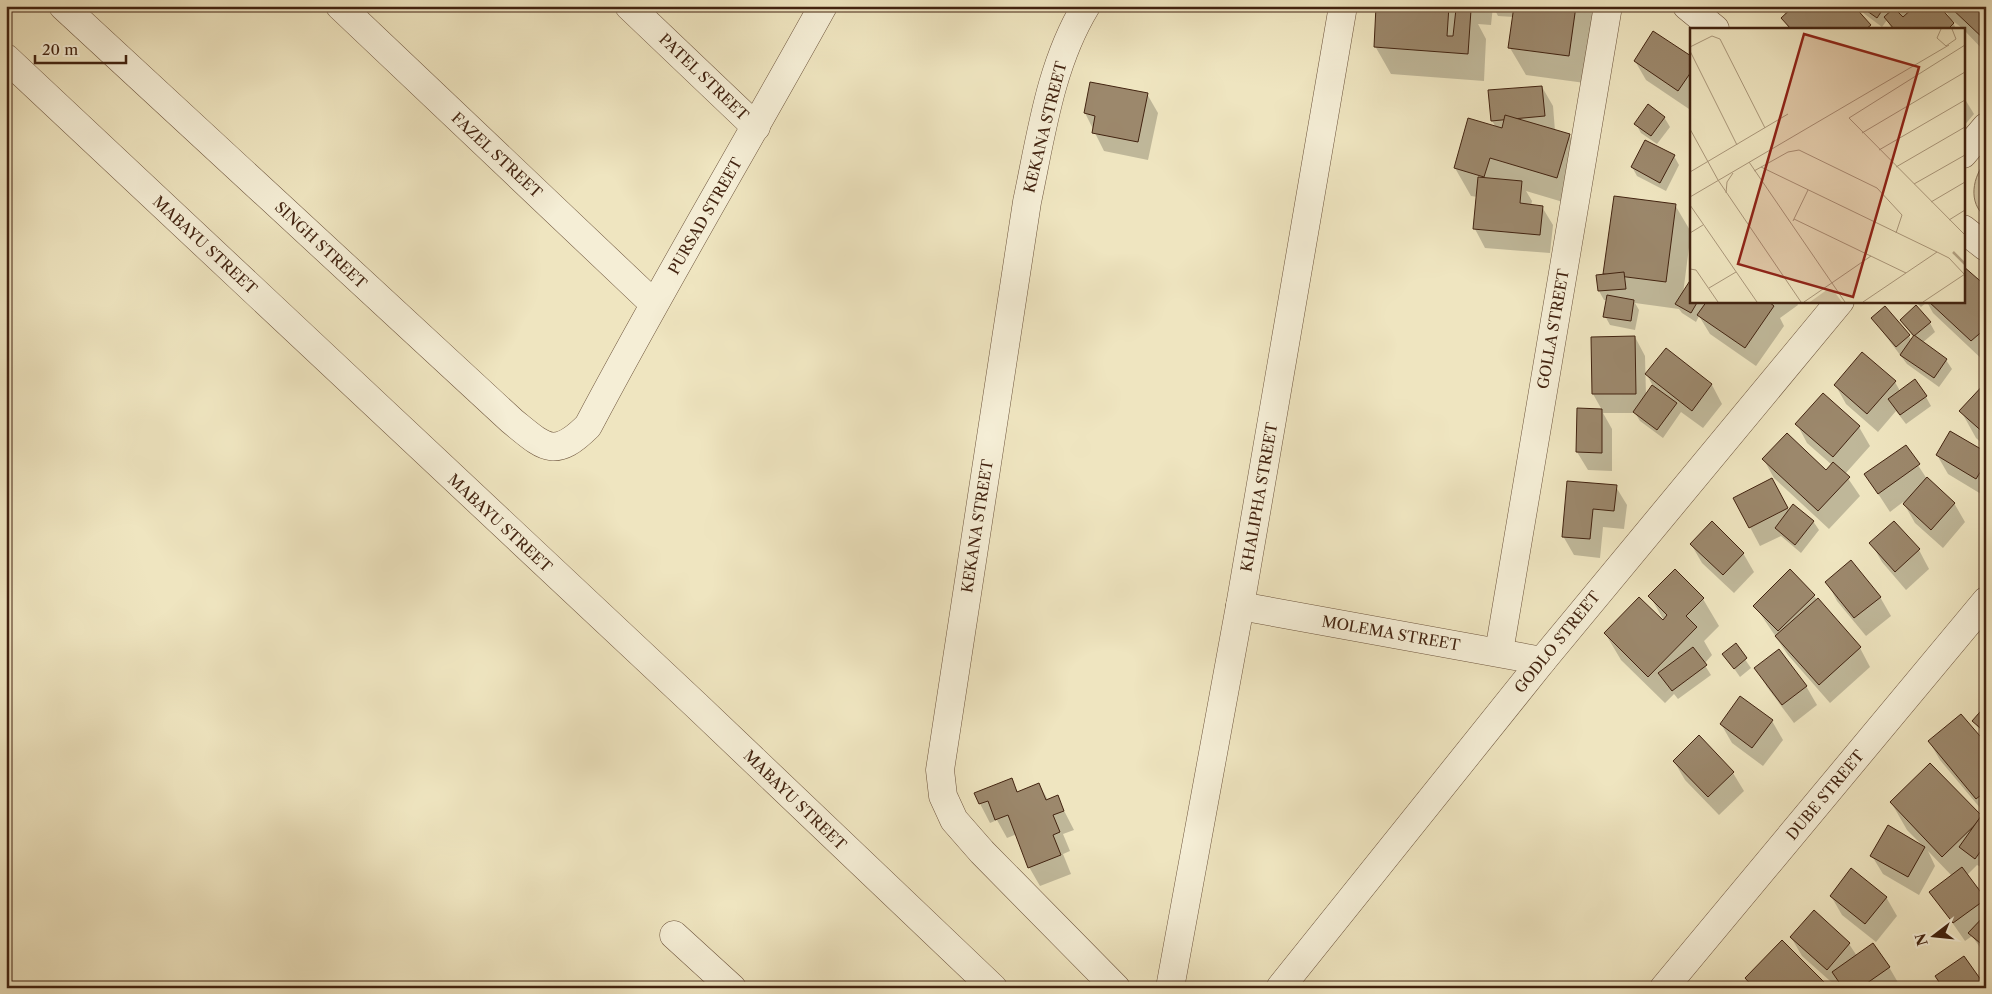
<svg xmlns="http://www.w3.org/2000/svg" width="1992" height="994" font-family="'Libre Caslon Text',serif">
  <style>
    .green { fill: #d2c4a2; stroke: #8a7459 }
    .shadow { fill: #0003 }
    .building { fill: #9c886c; stroke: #422310 }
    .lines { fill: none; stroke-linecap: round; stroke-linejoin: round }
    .minor-casing { stroke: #6d543c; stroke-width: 29 }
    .tertiary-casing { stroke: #6d543c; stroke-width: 29 }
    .minor { stroke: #f5eed6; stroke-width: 28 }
    .tertiary { stroke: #f5eed6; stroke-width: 28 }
    .labels { text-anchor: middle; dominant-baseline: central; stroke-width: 4.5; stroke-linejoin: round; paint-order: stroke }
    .street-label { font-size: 15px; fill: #422310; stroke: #f5eed6 }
    .inset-river { fill: none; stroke: #b4a384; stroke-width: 2.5 }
    .inset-road { fill: none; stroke: #aa977a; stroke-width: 1 }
    .view { fill: #8f2418; fill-opacity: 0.15; stroke: #8f2418; stroke-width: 2.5 }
    .inset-edge { fill: none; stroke: #422310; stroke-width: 2.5 }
  </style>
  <rect width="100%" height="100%" fill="#efe5c0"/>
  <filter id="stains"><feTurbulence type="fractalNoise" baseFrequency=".004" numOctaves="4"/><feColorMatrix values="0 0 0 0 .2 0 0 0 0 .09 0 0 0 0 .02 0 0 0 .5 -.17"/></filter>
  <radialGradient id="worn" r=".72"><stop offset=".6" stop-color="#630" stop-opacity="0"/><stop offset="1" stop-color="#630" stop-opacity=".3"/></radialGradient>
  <!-- green -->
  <path class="green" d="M1986 161V217C1967 203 1973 176 1986 161Z"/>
  <!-- shadow -->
  <g class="shadow">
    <polygon points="1378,6 1493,6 1491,25 1478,24 1486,39 1484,81 1391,74 1375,46"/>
    <polygon points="1493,6 1589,6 1594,15 1585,83 1526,75 1510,48 1514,17 1498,16"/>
    <polygon points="1735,6 1744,6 1738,10"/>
    <polygon points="1778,6 1827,6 1832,12 1870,26 1871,29 1789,29 1783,18 1786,15"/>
    <polygon points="1854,6 1891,6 1893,10 1896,8 1894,6 1939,6 1951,20 1943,6 1986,6 1986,53 1963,29 1952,20 1956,29 1892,29 1887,20 1882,27"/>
    <polygon points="1691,58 1689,109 1646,80 1635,61"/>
    <polygon points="1542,87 1553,106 1555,131 1569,135 1585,162 1573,205 1526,191 1532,201 1531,206 1542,207 1553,225 1550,253 1485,248 1475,229 1478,197 1471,196 1455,168 1496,127 1492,121"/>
    <polygon points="1147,94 1158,113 1148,160 1104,151 1085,113"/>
    <polygon points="1963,96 1974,114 1963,127"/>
    <polygon points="1664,117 1670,127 1657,144 1641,133 1636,124"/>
    <polygon points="1674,156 1679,165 1666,191 1637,176 1632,167"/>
    <polygon points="1675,205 1691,232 1683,294 1691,301 1796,301 1798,305 1780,318 1784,326 1756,366 1710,334 1699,316 1696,322 1682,313 1679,309 1635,303 1639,310 1635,330 1610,325 1605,316 1607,300 1604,300 1599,291 1597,276 1606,277"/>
    <polygon points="1986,288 1986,363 1933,313 1927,302 1921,307 1915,301 1963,301"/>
    <polygon points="1872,318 1908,334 1912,341 1914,338 1901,320 1930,323 1935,332 1922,343 1946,360 1952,369 1939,387 1907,364"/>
    <polygon points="1635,337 1645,356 1646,396 1653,386 1647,375 1666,349 1712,385 1722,404 1703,428 1681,412 1663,438 1640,421 1635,413 1603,413 1612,429 1612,471 1588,470 1577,452 1578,409 1602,410 1593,394 1593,338"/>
    <polygon points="1895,382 1900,391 1926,397 1931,406 1906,424 1896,411 1878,432 1846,404 1836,386"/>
    <polygon points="1986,384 1986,447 1976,438 1961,411"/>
    <polygon points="1797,424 1859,427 1870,446 1845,474 1860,496 1829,529 1774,478 1764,460 1826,472 1832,465 1807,443"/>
    <polygon points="1906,447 1927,479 1954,503 1965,522 1943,548 1915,523 1903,502 1890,512 1866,475"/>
    <polygon points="1986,453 1986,497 1948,474 1937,455"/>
    <polygon points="1616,487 1627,505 1624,529 1603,527 1600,558 1574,555 1563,536"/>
    <polygon points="1735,499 1782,499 1789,511 1813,521 1819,530 1801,553 1781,536 1760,546"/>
    <polygon points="1871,543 1919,550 1929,569 1906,590 1882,562"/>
    <polygon points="1691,544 1743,553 1754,572 1734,593 1702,563"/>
    <polygon points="1827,582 1880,597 1891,616 1866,636 1837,601"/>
    <polygon points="1650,596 1703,599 1719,626 1704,641 1712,655 1704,664 1711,675 1678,699 1674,694 1665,703 1621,660 1605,633 1666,624"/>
    <polygon points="1814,596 1860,648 1870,667 1830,703 1788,655 1755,606"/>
    <polygon points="1735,645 1751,668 1740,677 1724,654"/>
    <polygon points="1756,668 1806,686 1817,705 1794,723 1767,687"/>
    <polygon points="1986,707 1986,741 1974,721"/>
    <polygon points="1772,721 1783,740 1763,766 1732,743 1721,724"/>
    <polygon points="1929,741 1986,745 1986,815 1940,760"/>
    <polygon points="1674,761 1733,773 1744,791 1719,815 1685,780"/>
    <polygon points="1011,780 1018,792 1039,784 1048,800 1057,797 1074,830 1063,834 1070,851 1063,854 1071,874 1040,886 1029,867 1017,834 1007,838 997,820 990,823 975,794"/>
    <polygon points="1891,802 1986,820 1986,860 1981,867 1977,865 1967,875 1986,901 1986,956 1972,936 1965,941 1931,892 1952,876 1928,851 1935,866 1919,895 1883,874 1872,856 1922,845 1907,830"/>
    <polygon points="1831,896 1886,897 1897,916 1876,942 1842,915"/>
    <polygon points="1791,937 1849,944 1857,956 1889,967 1900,986 1897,988 1842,988 1841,985 1838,988 1802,956"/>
  </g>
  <!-- building -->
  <g class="building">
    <polygon points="1376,6 1449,6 1447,36 1453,36 1456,9 1471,10 1468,54 1374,47"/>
    <polygon points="1514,6 1576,6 1569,56 1508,48"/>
    <polygon points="1794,6 1829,6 1833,10 1837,6 1854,6 1871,25 1866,29 1791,29 1781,18"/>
    <polygon points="1860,6 1885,6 1877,18"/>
    <polygon points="1915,6 1939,6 1954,23 1948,29 1894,29 1884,17 1894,8 1903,17"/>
    <polygon points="1949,6 1986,6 1986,41"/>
    <polygon points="1653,31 1691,56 1691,72 1678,91 1634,61"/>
    <polygon points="1090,82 1148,93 1138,142 1092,133 1095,116 1084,113"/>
    <polygon points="1542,86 1545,116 1491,121 1488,90"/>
    <polygon points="1648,104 1665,117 1651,136 1634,124"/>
    <polygon points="1505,115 1570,134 1557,178 1490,158 1484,177 1454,168 1468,118 1502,128"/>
    <polygon points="1645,140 1675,155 1660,183 1631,167"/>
    <polygon points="1478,177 1522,181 1520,203 1543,206 1540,235 1473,229"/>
    <polygon points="1614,196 1676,204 1666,282 1603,274"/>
    <polygon points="1963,266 1986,286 1986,328 1971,341 1928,301 1963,301"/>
    <polygon points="1624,272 1626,289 1598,291 1596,275"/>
    <polygon points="1691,279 1691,301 1698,301 1691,313 1675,304"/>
    <polygon points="1607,295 1634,300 1631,321 1603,317"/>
    <polygon points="1707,301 1768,301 1774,306 1745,348 1697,315"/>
    <polygon points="1916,305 1931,322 1914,336 1900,320"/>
    <polygon points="1885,306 1910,335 1896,347 1871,318"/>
    <polygon points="1914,335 1947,359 1934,378 1900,355"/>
    <polygon points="1635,336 1636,394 1592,394 1591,337"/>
    <polygon points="1666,348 1712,384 1692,411 1645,374"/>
    <polygon points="1862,352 1896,381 1867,414 1834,385"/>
    <polygon points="1915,379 1927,396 1900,415 1888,399"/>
    <polygon points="1986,382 1986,435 1959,411"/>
    <polygon points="1652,385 1677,403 1657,430 1633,412"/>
    <polygon points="1823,393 1860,426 1833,457 1795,424"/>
    <polygon points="1577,408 1602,409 1602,453 1576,452"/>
    <polygon points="1950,431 1986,452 1986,463 1976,479 1936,455"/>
    <polygon points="1787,433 1826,470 1833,462 1850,477 1818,511 1762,459"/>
    <polygon points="1906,445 1920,464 1878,494 1864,474"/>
    <polygon points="1927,477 1955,503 1931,530 1903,504"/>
    <polygon points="1772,478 1788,508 1749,528 1733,498"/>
    <polygon points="1567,481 1617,485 1614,511 1593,509 1590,539 1562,537"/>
    <polygon points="1793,504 1814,521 1795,545 1775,528"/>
    <polygon points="1712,521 1744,553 1723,575 1690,544"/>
    <polygon points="1894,521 1920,549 1895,572 1869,543"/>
    <polygon points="1851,560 1881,597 1854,618 1825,582"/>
    <polygon points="1675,569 1704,598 1686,616 1697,627 1648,677 1604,633 1639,597 1663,620 1667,615 1648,596"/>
    <polygon points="1790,569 1815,595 1778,631 1753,606"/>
    <polygon points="1818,598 1861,647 1819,685 1775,636"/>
    <polygon points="1736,643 1747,658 1734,669 1722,654"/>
    <polygon points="1693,647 1707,665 1672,691 1658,673"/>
    <polygon points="1779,649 1807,686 1782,705 1754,668"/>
    <polygon points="1740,696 1773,720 1752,748 1720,724"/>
    <polygon points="1986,705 1986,733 1972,721"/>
    <polygon points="1961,714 1986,743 1986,791 1976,799 1928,741"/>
    <polygon points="1699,735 1734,772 1708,797 1673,761"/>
    <polygon points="1930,763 1983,817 1942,857 1890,802"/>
    <polygon points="1012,778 1017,792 1039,783 1046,800 1058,795 1064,811 1053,815 1060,832 1053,835 1061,855 1028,868 1008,815 995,820 988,801 979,804 974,793"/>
    <polygon points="1981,816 1986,819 1986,844 1975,859 1959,847"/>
    <polygon points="1888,825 1925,847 1908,877 1870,856"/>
    <polygon points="1962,867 1986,899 1953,923 1929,892"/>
    <polygon points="1851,868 1887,897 1865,924 1830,896"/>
    <polygon points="1814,910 1850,943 1827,970 1790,937"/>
    <polygon points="1986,914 1986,948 1968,933"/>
    <polygon points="1782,940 1830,988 1754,988 1745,978"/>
    <polygon points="1873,943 1890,967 1860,988 1843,988 1832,972"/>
    <polygon points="1964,956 1986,987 1985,988 1943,988 1935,976"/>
  </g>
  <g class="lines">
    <defs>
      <g id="minor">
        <path d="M63 6 512 421C544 447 554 460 588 426 663 284 745 147 823 6"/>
        <polyline points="340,6 653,303"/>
        <polyline points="629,6 756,127"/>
        <path d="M1086 6C1050 65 1041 136 1027 202L940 770 943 796 954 820 982 852 1116 988"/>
        <polyline points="1687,6 1715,29"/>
        <polyline points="1963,154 1986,127"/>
        <polyline points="1963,229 1986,247"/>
        <polyline points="1240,606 1542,661"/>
        <polyline points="1499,652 1608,6"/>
        <polyline points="674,935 732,988"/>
        <polyline points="1170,988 1240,606 1343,6"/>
        <polyline points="1280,988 1542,661 1840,301"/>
      </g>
      <g id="tertiary">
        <polyline points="6,58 697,706 993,988"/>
        <polyline points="1664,988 1986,601"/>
      </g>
    </defs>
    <!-- minor casing -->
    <use href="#minor" class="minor-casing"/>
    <!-- tertiary casing -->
    <use href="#tertiary" class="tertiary-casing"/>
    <!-- minor -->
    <use href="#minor" class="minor"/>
    <!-- tertiary -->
    <use href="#tertiary" class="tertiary"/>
  </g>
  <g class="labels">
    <!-- street labels -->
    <g class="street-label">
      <text transform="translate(704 77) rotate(44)">PATEL STREET</text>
      <text transform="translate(1045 127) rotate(-76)">KEKANA STREET</text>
      <text transform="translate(497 155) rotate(43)">FAZEL STREET</text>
      <text transform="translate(705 216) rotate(-60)">PURSAD STREET</text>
      <text transform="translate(205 245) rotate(43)">MABAYU STREET</text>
      <text transform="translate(321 245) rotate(43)">SINGH STREET</text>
      <text transform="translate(1553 329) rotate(-80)">GOLLA STREET</text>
      <text transform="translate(1259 497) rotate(-80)">KHALIPHA STREET</text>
      <text transform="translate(500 523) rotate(43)">MABAYU STREET</text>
      <text transform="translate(977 526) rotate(-81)">KEKANA STREET</text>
      <text transform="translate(1391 633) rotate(10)">MOLEMA STREET</text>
      <text transform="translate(1557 642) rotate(-51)">GODLO STREET</text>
      <text transform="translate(1825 795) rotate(-50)">DUBE STREET</text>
      <text transform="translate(795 800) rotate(44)">MABAYU STREET</text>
    </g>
  </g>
  <!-- overview -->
  <g transform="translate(1690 28)">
    <rect width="275" height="275" fill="#efe5c0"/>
    <path d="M138 261 143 262 152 274H120Z" fill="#d2c4a2"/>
    <path class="inset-river" d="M263 224 275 236"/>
    <path class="inset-road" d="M251 1 247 10 256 18 266 11 262 1M275 17 159 90 275 207M0 19 22 8 30 11 75 100M0 23 47 117M0 101 28 152 111 274M172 105 275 44M189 122 275 72M59 134 155 274M71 139 247 224M206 139 275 99M64 143 98 124 109 122 187 160 212 187 206 205M0 144 98 86M224 156 275 127M36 165 37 154 43 145M0 169 259 17M241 174 275 154M0 177 67 274M104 191 216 245M259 192 275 182M103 193 118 162M0 205 13 197M0 241 6 242 28 274M19 260 46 244M114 274 181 228M173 274 247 224 259 230 275 247M233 274 275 246"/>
    <path class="view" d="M114 6 229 39 163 269 48 236Z"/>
    <rect width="275" height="275" class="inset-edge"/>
  </g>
  <!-- margin -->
  <rect width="1992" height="994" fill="none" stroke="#efe5c0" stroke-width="25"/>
  <rect x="8" y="8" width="1977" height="979" fill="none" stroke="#422310" stroke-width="2.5"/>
  <rect x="12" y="12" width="1967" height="969" fill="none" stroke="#422310"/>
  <!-- north arrow -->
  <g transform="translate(1934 936) rotate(254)" stroke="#f5eed6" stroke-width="4" paint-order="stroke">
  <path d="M0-4L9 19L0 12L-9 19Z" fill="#422310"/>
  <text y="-8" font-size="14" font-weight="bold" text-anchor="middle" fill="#422310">N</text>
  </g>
  <!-- scale -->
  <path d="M35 55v8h91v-8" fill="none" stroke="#422310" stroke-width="2.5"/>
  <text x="42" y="55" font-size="15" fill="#422310" stroke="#f5eed6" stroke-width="4" paint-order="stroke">20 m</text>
  <rect width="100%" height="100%" filter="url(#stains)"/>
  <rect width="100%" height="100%" fill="url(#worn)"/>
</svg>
